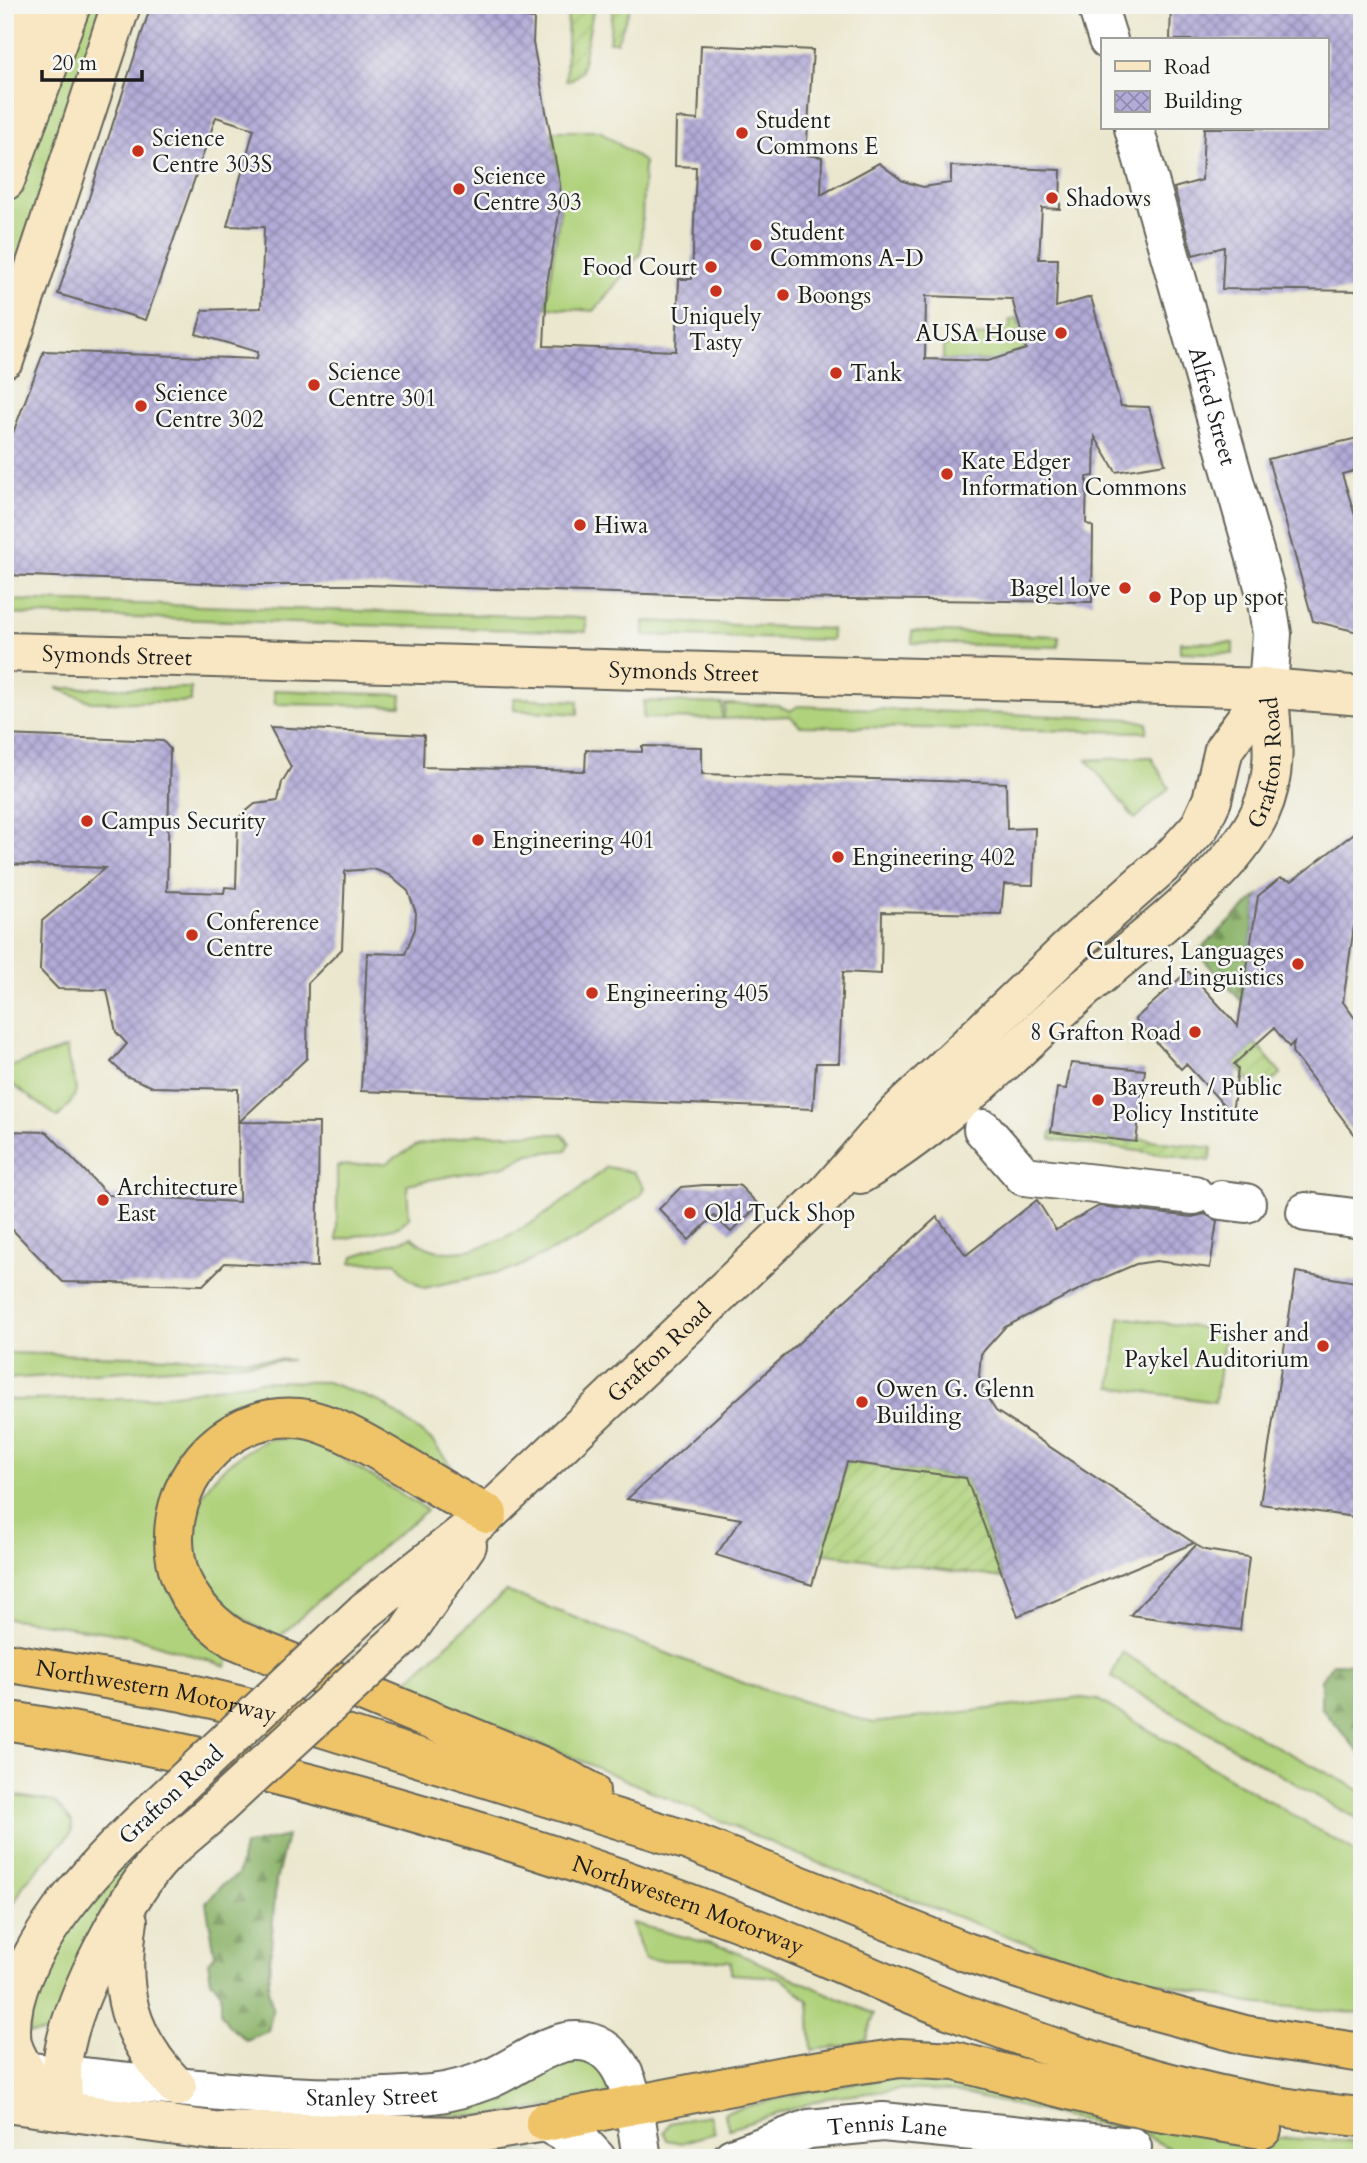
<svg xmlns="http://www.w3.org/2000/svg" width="1367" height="2163" font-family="Cardo,serif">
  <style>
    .grass { fill: #b0d27b; stroke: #66774c; stroke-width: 2 }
    .forest { fill: url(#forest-firs); stroke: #546844; stroke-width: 2 }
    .park { fill: url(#park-crowns); stroke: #66774c; stroke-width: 2 }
    .garden { fill: url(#garden-furrows); stroke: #66774c; stroke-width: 2 }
    .building { fill: url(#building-cross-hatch); fill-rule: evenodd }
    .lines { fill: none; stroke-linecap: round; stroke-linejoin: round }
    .street-casing { stroke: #64635a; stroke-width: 42 }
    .secondary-casing { stroke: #64635a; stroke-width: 42 }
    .highway-casing { stroke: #64635a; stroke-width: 42 }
    .street { stroke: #fff; stroke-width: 38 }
    .secondary { stroke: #f9e7c3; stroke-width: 38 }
    .highway { stroke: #efc469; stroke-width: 38 }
    .secondary-bridge-casing { stroke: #64635a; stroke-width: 42; stroke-linecap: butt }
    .secondary-bridge { stroke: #f9e7c3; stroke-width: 38 }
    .poi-dot { fill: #c8321e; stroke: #f6f6f2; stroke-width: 2.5 }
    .labels { text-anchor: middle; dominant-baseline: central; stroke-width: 5; stroke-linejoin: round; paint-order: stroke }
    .poi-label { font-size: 23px; fill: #1c1c1c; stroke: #f6f6f2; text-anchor: start }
    .street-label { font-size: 23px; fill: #1c1c1c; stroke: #f6f6f2 }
  </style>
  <defs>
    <pattern id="forest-firs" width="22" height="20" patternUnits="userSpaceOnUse" patternTransform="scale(1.75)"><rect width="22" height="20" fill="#8cb46b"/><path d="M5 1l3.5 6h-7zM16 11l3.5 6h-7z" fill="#729257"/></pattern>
    <pattern id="park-crowns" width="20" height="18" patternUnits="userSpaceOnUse" patternTransform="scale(1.75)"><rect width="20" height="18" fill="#b0d27b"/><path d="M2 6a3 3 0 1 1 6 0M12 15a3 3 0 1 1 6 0" fill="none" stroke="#97b46a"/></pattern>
    <pattern id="garden-furrows" width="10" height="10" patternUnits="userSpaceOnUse" patternTransform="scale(1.75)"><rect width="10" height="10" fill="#b0d27b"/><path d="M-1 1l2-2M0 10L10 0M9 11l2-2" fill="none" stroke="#97b46a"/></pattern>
    <pattern id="building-cross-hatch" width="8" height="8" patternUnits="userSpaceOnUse" patternTransform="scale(1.75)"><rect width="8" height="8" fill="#b2abd8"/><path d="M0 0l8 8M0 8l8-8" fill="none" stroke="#908aae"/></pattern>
  </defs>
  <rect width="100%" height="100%" fill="#f6f6f2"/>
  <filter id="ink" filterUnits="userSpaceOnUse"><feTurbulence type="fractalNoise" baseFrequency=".0143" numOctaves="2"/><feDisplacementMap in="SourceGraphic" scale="14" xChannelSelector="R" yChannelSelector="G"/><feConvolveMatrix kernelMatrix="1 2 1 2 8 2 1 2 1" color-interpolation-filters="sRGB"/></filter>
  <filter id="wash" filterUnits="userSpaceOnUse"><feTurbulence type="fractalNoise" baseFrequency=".00686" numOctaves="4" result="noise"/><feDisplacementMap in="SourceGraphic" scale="28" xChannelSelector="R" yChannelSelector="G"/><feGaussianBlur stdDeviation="1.57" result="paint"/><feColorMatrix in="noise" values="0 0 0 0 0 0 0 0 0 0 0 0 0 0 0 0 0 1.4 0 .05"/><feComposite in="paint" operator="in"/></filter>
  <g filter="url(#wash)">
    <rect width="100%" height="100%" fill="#ebe7ce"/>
    <!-- grass -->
    <g class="grass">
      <polygon points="80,5 108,5 5,301 5,206"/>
      <polygon points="552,131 600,131 644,162 641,253 594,311 546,307 561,203"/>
      <polygon points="1017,318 1026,349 994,361 943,360 943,346 1011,327 1009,321"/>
      <polygon points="5,600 586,618 586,632 5,614"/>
      <polygon points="644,621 831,629 832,640 644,635"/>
      <polygon points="912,631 1059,636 1058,647 912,643"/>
      <polygon points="1180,642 1233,643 1233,654 1180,652"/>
      <polygon points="56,688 191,688 191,702 92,702"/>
      <polygon points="274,690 402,695 401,706 275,704"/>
      <polygon points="514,698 578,701 578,714 514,710"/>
      <polygon points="644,701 722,704 722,719 643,718"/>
      <polygon points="725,704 778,705 790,711 798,706 1132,719 1147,723 1147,732 800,726 790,716 724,719"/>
      <polygon points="1151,757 1169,788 1135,819 1087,760"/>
      <path d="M67 1048C67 1083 92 1084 58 1117L10 1083 5 1073 9 1067Z"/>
      <polygon points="479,1134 562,1134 570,1143 567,1150 529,1154 505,1166 407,1184 409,1218 398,1227 337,1240 337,1166 386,1163 417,1145"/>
      <path d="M607 1167 633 1172 644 1187 642 1194 585 1235 514 1269 424 1288 408 1278 396 1262 351 1263 354 1256 412 1237C462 1286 567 1201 607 1167Z"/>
      <polygon points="1120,1317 1225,1331 1215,1402 1111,1387"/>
      <polygon points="5,1350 7,1353 292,1360 5,1379"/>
      <polygon points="260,1381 327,1382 382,1403 432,1441 461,1479 294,1400 250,1402 214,1419 189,1444 161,1509 230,1656 226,1666 128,1635 5,1618 5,1400 142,1399"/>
      <path d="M268 1439H310L427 1510 328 1592 278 1638C220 1614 164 1548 209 1485 224 1463 245 1452 268 1439Z"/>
      <polygon points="506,1591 746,1684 873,1723 1081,1698 1098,1700 1362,1856 1362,2014 1249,2003 1080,1964 830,1868 558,1751 398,1689"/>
      <polygon points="1122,1652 1264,1740 1362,1791 1362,1822 1111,1677"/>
      <polygon points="5,1794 55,1802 72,1822 72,1832 24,1884 5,1921"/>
      <polygon points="172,1818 178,1821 57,2022 48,2033 29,2033 37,1974 89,1897"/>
      <polygon points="632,1923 726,1948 874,2014 866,2039 848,2046 812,2050 809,2001 780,1977 731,1974 731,1961 645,1960"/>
      <polygon points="583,2056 605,2067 613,2087 605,2099 488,2116 442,2115 438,2109 524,2073"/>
      <path d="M934 2076 1222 2135 1362 2142V2158L1173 2157 1172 2150 1141 2133 950 2091 901 2089 827 2098 729 2129 724 2113C794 2093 860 2078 934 2076Z"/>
      <polygon points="709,2115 715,2132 682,2143 667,2140 664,2132 670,2123"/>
    </g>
    <!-- forest -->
    <g class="forest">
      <polygon points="1258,896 1242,1002 1197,952"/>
      <polygon points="1333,1663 1362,1664 1362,1756 1321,1707 1321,1680"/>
      <polygon points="287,1836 276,1881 268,1989 273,2009 268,2031 246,2040 229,2026 221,2014 221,1993 211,1980 208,1962 215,1954 206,1903 222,1885 238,1875 244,1846"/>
    </g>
    <!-- park -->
    <g class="park">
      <polygon points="531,2150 554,2158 436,2158"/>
      <polygon points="152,2152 264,2158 153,2158"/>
    </g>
    <!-- garden -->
    <g class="garden">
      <polygon points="568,5 594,6 581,72 570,81 566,81"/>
      <polygon points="631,5 617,42 609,42 613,6"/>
      <polygon points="1256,1044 1281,1073 1260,1092 1234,1064"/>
      <polygon points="1051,1132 1135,1142 1136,1138 1212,1148 1210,1161 1050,1139"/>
      <polygon points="847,1462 966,1478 1003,1578 819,1553"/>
    </g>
    <g id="blocks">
      <!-- building -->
      <g class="building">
        <path d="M151 5H526V18L534 19 533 43 560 184 561 203 547 283 544 346 676 351 679 279H692L696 167 675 166 676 118 698 120 701 45 813 50 806 155 822 157 821 195 879 163 903 181 923 187 951 183V166L1061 170 1060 209 1042 208 1039 259H1058L1056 307 1091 297 1121 406 1149 407 1165 464 1116 472 1095 437 1094 476 1087 477 1086 523 1093 527 1092 602 770 598 368 585H253L5 575V454L44 351 257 359 258 352 196 334 203 310 261 308 264 227 227 226 254 129 216 117 146 320 58 294ZM926 296 1012 299 1026 349 988 361 925 359Z"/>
        <polygon points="1171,5 1362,5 1362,291 1222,289 1224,247 1193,255 1174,188 1202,180 1204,128 1327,128 1327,40 1170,40"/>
        <polygon points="1362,437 1362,469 1342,474 1358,525 1362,525 1362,633 1313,621 1268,459"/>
        <polygon points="270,727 424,735 423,767 585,771 586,750 642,752 642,746 702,747 702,774 1006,783 1007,829 1035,828 1033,885 1004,884 1001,914 882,912 881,974 843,972 839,1063 816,1063 813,1109 361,1091 367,953 405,954 415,929 416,913 408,891 389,875 374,869 345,871 342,949 308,983 307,1058 239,1122 319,1123 317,1267 225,1263 203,1285 63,1282 5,1222 5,1131 47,1132 108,1195 239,1202 238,1089 153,1087 126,1076 111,1062 127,1044 116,1032 107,990 58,989 40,970 42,921 105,868 5,864 5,735 163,741 170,749 167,891 224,893 225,887 236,888 238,818 255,804 278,801 282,782 291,767"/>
        <polygon points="1362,827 1362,921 1354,926 1343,1002 1362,1028 1362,1144 1292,1052 1294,1042 1289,1047 1274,1028 1234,1064 1238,1068 1232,1114 1186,1064 1181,1069 1135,1019 1188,971 1238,1026 1258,896 1280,878 1292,881"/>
        <polygon points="1071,1063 1145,1070 1136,1142 1051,1132 1057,1088 1066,1089"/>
        <polygon points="704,1185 739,1185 759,1205 731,1232 714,1216 689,1240 659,1209 681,1187"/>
        <polygon points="1037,1200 1056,1230 1099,1206 1192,1217 1205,1214 1217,1221 1210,1268 1156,1261 1136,1264 1092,1283 1005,1327 981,1354 979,1376 985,1394 996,1411 1194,1543 1018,1616 966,1478 847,1462 812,1585 716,1555 741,1519 627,1499 937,1217 966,1255"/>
        <polygon points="1296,1272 1362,1283 1362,1518 1260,1504"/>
        <polygon points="1196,1545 1205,1550 1249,1557 1240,1630 1130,1615"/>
      </g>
    </g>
  </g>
  <g filter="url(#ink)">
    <use href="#blocks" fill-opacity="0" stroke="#64635a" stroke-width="2"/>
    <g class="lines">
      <defs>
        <g id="street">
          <polyline points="1097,5 1108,40"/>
          <path id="s1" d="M1134 128 1265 590 1272 634 1268 688"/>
          <polyline points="983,1129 1024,1176 1194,1195"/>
          <polyline points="1221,1200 1246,1203"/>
          <polyline points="1306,1212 1362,1219"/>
          <path id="s2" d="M28 2072C161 2083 298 2107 432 2094 450 2092 471 2086 489 2079 520 2067 556 2032 591 2043 634 2057 635 2120 642 2158"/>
          <polyline points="545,2122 581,2142 596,2158"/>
          <path id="s3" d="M732 2158 809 2129 883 2122 1132 2147"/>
        </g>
        <g id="secondary">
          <polyline points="5,87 31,5"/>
          <polyline points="5,181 71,5"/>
          <polyline points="5,358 121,5"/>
          <path id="s4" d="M5 652 1268 688 1362 696"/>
          <path id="s5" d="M860 1174C943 1126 1013 1052 1085 988 1138 942 1231 876 1260 813 1279 772 1272 730 1268 688"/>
          <path id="s6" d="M365 1611 488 1514 829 1191 896 1114 936 1076 1079 939 1175 854 1200 826 1212 800 1224 749 1268 688"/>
          <polyline points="406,1634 467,1545"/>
          <path d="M128 1921C117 1990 128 2036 177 2087"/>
          <polyline points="5,2103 214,2131 461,2136 545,2122"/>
          <path d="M64 2111C43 2091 21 2073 12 2044 0 1960 102 1858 156 1808"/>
          <path d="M64 2111C63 2090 60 2068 65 2047 76 1993 126 1894 165 1854 177 1842 191 1831 205 1819"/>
        </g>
        <g id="highway">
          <path d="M488 1514C435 1491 350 1423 299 1418 222 1411 162 1486 176 1560 182 1595 207 1621 234 1639L544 1767 590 1791"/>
          <path id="s7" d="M5 1662 183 1692 288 1717 689 1841 966 1952 1101 1996 1245 2035 1362 2053"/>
          <path id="s8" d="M5 1720C256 1759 502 1831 739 1922 812 1949 883 1984 956 2012 1087 2062 1221 2105 1362 2117"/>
          <polyline points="545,2122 788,2075 900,2058 955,2061 1152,2111 1262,2129"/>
        </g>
      </defs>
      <!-- street casing -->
      <use href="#street" class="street-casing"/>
      <!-- secondary casing -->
      <use href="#secondary" class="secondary-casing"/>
      <!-- highway casing -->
      <use href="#highway" class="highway-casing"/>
      <!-- street -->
      <use href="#street" class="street"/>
      <!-- secondary -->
      <use href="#secondary" class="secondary"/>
      <!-- highway -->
      <use href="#highway" class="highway"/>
      <defs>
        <g id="secondary-bridge">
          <polyline points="156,1808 365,1611"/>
          <polyline points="205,1819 406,1634"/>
        </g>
      </defs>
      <!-- secondary-bridge casing -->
      <use href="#secondary-bridge" class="secondary-bridge-casing"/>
      <!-- secondary-bridge -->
      <use href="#secondary-bridge" class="secondary-bridge"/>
    </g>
  </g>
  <!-- markers -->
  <g class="poi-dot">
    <circle cx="742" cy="133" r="7"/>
    <circle cx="138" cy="151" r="7"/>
    <circle cx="459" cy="189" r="7"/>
    <circle cx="1052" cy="198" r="7"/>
    <circle cx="756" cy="245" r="7"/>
    <circle cx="711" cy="267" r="7"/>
    <circle cx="716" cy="291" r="7"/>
    <circle cx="783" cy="295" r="7"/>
    <circle cx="1061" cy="333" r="7"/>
    <circle cx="836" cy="373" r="7"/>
    <circle cx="314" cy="385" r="7"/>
    <circle cx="141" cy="406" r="7"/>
    <circle cx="947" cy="474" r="7"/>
    <circle cx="580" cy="525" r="7"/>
    <circle cx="1125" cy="588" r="7"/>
    <circle cx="1155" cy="597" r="7"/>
    <circle cx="87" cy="821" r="7"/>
    <circle cx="478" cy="840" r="7"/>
    <circle cx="838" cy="857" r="7"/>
    <circle cx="192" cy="935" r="7"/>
    <circle cx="1298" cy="964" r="7"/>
    <circle cx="592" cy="993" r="7"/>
    <circle cx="1195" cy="1032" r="7"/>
    <circle cx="1098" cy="1100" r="7"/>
    <circle cx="103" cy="1200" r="7"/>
    <circle cx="690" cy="1213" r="7"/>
    <circle cx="1323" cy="1346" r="7"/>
    <circle cx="862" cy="1402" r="7"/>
  </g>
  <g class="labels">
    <!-- poi labels -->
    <g class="poi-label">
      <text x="756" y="120">Student<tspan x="756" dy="26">Commons E</tspan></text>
      <text x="152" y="138">Science<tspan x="152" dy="26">Centre 303S</tspan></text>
      <text x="473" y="176">Science<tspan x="473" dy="26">Centre 303</tspan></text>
      <text x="1066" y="198">Shadows</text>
      <text x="770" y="232">Student<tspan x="770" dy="26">Commons A-D</tspan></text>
      <text x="697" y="267" text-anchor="end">Food Court</text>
      <text x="797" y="295">Boongs</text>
      <text x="716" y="316" text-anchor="middle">Uniquely<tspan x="716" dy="26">Tasty</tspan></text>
      <text x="1047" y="333" text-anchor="end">AUSA House</text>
      <text x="328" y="372">Science<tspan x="328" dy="26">Centre 301</tspan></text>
      <text x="850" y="373">Tank</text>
      <text x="155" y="393">Science<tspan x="155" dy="26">Centre 302</tspan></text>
      <text x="961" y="461">Kate Edger<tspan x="961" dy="26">Information Commons</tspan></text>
      <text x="594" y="525">Hiwa</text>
      <text x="1111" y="588" text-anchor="end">Bagel love</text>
      <text x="1169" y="597">Pop up spot</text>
      <text x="101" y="821">Campus Security</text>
      <text x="492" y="840">Engineering 401</text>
      <text x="852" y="857">Engineering 402</text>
      <text x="206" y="922">Conference<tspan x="206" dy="26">Centre</tspan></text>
      <text x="1284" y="951" text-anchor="end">Cultures, Languages<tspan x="1284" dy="26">and Linguistics</tspan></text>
      <text x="606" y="993">Engineering 405</text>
      <text x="1181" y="1032" text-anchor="end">8 Grafton Road</text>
      <text x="1112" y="1087">Bayreuth / Public<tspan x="1112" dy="26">Policy Institute</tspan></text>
      <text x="117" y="1187">Architecture<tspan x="117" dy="26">East</tspan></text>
      <text x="704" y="1213">Old Tuck Shop</text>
      <text x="1309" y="1333" text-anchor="end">Fisher and<tspan x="1309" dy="26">Paykel Auditorium</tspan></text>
      <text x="876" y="1389">Owen G. Glenn<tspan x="876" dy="26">Building</tspan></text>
    </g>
    <!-- street labels -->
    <g class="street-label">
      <text stroke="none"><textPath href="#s1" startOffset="289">Alfred Street</textPath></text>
      <text stroke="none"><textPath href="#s4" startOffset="112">Symonds Street</textPath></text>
      <text stroke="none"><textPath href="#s4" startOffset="679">Symonds Street</textPath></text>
      <text stroke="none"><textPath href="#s5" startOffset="593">Grafton Road</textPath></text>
      <text stroke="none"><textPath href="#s6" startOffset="392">Grafton Road</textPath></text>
      <text stroke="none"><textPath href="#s7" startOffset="154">Northwestern Motorway</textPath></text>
      <text transform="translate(171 1795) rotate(-43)">Grafton Road</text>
      <text stroke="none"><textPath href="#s8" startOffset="709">Northwestern Motorway</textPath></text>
      <text stroke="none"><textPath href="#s2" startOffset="345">Stanley Street</textPath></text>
      <text stroke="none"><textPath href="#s3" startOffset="161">Tennis Lane</textPath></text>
    </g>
  </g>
  <!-- margin -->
  <rect width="1367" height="2163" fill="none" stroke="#f6f6f2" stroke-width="28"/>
  <!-- legend -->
  <rect x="1101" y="38" width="228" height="91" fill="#f6f6f2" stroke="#9f9f9c" stroke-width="2"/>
  <rect x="1115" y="61" width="35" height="10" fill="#f9e7c3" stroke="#9f9f9c" stroke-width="2"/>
  <text x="1164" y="74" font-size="21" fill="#1c1c1c">Road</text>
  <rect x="1115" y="91" width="35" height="21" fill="url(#building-cross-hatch)" stroke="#9f9f9c" stroke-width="2"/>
  <text x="1164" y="108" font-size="21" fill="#1c1c1c">Building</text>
  <!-- scale -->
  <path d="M42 70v10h100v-10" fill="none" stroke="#1c1c1c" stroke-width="3.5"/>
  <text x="52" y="70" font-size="21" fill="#1c1c1c" stroke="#f6f6f2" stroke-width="5" paint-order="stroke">20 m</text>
</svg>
